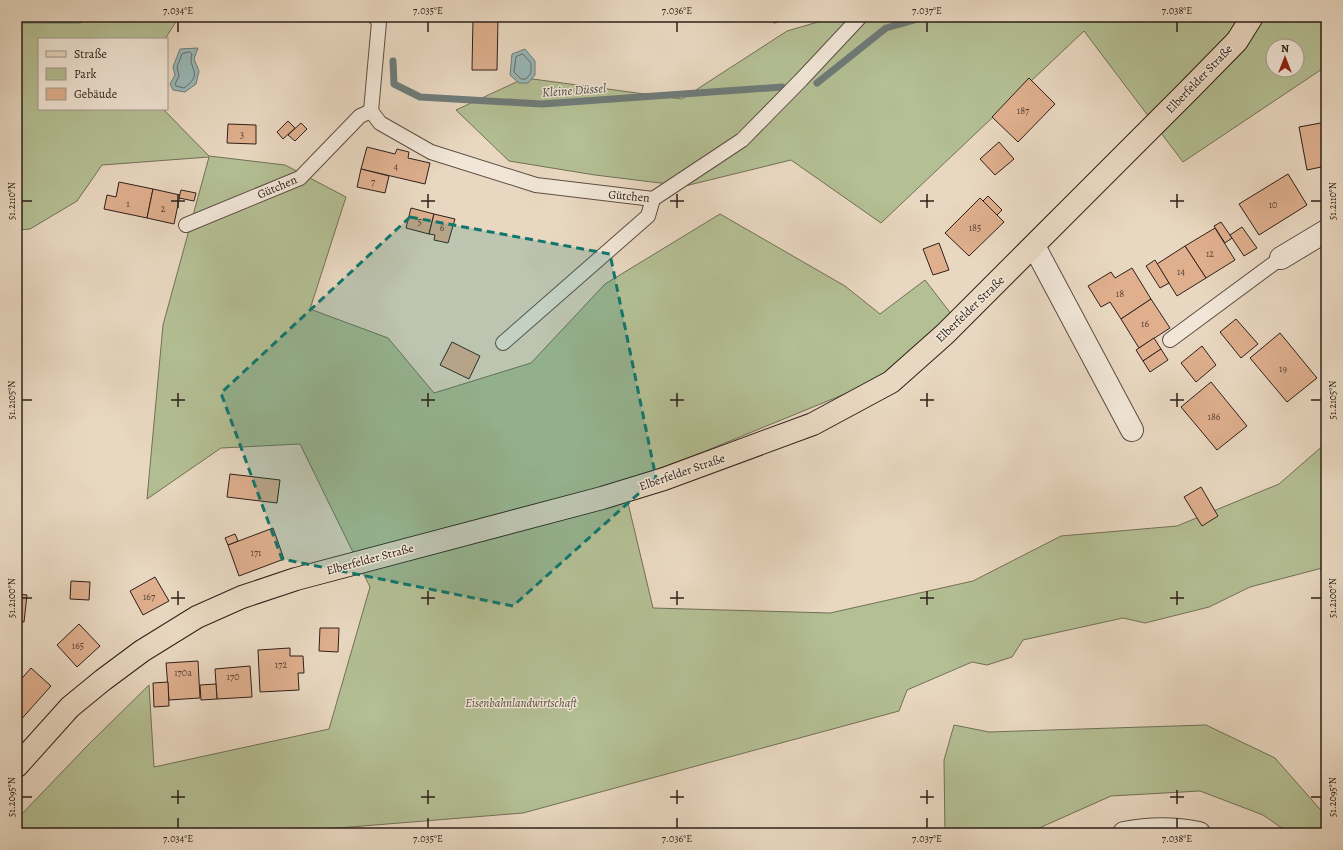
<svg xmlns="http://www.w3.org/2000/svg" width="1343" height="850" font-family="Alegreya,serif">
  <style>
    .green { fill: #b4bf94; stroke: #717057; fill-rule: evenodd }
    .water { fill: #99b8b9; stroke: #6e7b79 }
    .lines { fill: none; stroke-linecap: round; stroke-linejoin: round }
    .shore { stroke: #646c6a; stroke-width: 1 }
    .stream { stroke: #6e7b79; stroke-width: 7 }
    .building { fill: #dfaf8e; stroke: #2e201a }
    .lane-casing { stroke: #5d4e44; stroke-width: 16 }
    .street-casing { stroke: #5d4e44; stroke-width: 24 }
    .primary-casing { stroke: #2e201a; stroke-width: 24 }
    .lane { stroke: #f1e6d7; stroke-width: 14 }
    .street { stroke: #f1e6d7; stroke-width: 22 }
    .primary { stroke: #e9d8c1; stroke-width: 22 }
    .marked { fill: #0f766e; fill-opacity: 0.2; stroke: #0f766e; stroke-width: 3; stroke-dasharray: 8 5; stroke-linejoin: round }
    .ticks { fill: none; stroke: #2e201a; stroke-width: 1.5 }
    .labels { text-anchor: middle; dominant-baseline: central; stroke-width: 3; stroke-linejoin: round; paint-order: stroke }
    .number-label { font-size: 10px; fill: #5a4437 }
    .street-label { font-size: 12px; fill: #2e201a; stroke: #f1e6d7 }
    .park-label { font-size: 12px; font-style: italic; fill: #56503f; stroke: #f1e6d7 }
    .water-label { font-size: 13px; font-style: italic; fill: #4e4e4a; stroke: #f1e6d7 }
    .neatline { fill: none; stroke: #2e201a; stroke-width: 1.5 }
    .ticks-label { font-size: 10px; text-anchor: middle; fill: #2e201a }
  </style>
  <rect width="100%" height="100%" fill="#e9d8c1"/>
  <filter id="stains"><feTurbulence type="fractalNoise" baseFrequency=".005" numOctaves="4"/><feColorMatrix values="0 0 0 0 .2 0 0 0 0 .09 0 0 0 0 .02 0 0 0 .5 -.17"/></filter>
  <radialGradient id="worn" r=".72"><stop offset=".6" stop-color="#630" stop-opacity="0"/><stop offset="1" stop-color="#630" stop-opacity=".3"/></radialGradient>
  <!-- green -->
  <g class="green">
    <polygon points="17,17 179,17 165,39 39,39 39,109 163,109 209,156 285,165 346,197 310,309 388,338 434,393 531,363 605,284 720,214 845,286 880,314 925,280 952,315 879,380 703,452 623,482 653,608 830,613 973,581 1061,536 1177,526 1279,484 1326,443 1326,567 1250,587 1209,607 1145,623 1123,618 1023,640 1012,657 987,665 972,662 907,690 899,711 523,813 276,833 17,833 17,819 88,745 149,685 154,767 329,729 370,587 300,444 221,448 147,499 163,325 209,157 102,165 77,201 30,229 17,230"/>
    <path d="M835 17H1326V69H1322L1183 162 1084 31 881 223 791 160 685 186 595 175 509 161 456 110 525 78 682 99 787 31ZM1273 46H1297V70H1273Z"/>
    <polygon points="954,725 989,732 1206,725 1275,758 1326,816 1326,833 1289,833 1263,815 1200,791 1111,796 1028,833 945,833 944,760"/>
  </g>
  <!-- water -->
  <g class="water">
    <polygon points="198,48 194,59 199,71 196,84 185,92 173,90 170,84 175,75 173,67 180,49"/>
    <polygon points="525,49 535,61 535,75 528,83 519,83 510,75 512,54"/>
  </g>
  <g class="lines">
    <!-- shore -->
    <g class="shore">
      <path d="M190 52 192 54C187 69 205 73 184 88L176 86 175 84 179 76 177 67 182 54Z"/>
      <polygon points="523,54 531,63 531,73 526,79 521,79 514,72 516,57"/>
    </g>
    <!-- stream -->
    <g class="stream">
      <polyline points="17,20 79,20"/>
      <polyline points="393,61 394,84 420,97 542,104 782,87"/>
      <polyline points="817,83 886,28 925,17"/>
    </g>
  </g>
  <!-- building -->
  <g class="building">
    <polygon points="473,17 498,17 497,70 472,70"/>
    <polygon points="772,17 787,17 788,19 774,23"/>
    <polygon points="1029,78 1055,104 1018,142 992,117"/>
    <polygon points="288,121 295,128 283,139 277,132"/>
    <polygon points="1326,122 1326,166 1307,170 1299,127"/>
    <polygon points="301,123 307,129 295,141 288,135"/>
    <polygon points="228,124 256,125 256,144 227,143"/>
    <polygon points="999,142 1014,159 995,175 980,159"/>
    <polygon points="367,147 395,154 397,149 409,152 408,158 430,163 425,184 361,169"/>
    <polygon points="361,169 389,176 385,193 357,187"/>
    <polygon points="1288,174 1307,205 1259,235 1239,204"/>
    <polygon points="119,182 153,189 147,218 104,209 107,195 116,197"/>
    <polygon points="153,189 180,195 174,224 147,218"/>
    <polygon points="181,190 196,193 194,201 179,198"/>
    <polygon points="988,196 1002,210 997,215 983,201"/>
    <polygon points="980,198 1004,222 969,256 945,233"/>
    <polygon points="411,208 434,214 429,234 406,228"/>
    <polygon points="434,214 455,219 448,243 434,240 435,235 429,234"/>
    <polygon points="1221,222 1232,238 1225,243 1214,226"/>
    <polygon points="1242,227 1257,248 1244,256 1230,235"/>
    <polygon points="1215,228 1235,260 1206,278 1185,246"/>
    <polygon points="939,243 949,270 933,275 923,249"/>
    <polygon points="1185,246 1206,278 1177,296 1157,264"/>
    <polygon points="1155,260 1169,283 1160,288 1146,266"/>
    <polygon points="1132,268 1151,299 1121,319 1110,302 1101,307 1088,286 1111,272 1115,278"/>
    <polygon points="1151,299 1170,328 1139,348 1121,319"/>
    <polygon points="1236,319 1258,344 1241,358 1220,332"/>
    <polygon points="1280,333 1317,378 1287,402 1250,358"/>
    <polygon points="1154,338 1161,349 1143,361 1136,350"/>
    <polygon points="452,342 480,356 469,379 440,365"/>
    <polygon points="1202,346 1216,365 1196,382 1181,363"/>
    <polygon points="1161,349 1168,360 1150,372 1143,361"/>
    <polygon points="1211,382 1247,426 1217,450 1181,407"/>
    <polygon points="230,474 280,480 277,503 227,497"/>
    <polygon points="1201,487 1218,516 1202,526 1184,497"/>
    <polygon points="273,528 284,559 239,576 228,545"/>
    <polygon points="235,534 238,541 228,545 225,538"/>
    <polygon points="155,577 169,601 143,615 130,591"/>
    <polygon points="71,581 90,582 89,600 70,599"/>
    <polygon points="17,594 27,595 24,622 17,621"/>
    <polygon points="79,624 100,646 77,667 57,645"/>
    <polygon points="320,628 339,628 338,652 319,651"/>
    <polygon points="290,648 290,656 303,656 304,673 298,673 299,690 260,692 258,650"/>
    <polygon points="198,661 200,698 169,700 166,663"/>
    <polygon points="250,666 252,697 217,699 215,669"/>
    <polygon points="31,668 51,686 17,724 17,684"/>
    <polygon points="168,682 169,706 154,707 153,683"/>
    <polygon points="216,684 217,699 201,700 200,685"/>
  </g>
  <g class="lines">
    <defs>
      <g id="lane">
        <polyline points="375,17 379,22 371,111 380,123 431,152 536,185 653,199 742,140 801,80 860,17"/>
        <polyline points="186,225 300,178 360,116 371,111"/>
        <polyline points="1170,340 1281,258"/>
        <polyline points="503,343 648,216 653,199"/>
      </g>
      <g id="street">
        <polyline points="1034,246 1132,430"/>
        <polyline points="1281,258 1326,231"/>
        <path d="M1124 833C1150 828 1174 828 1199 833"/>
      </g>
      <polyline id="primary" points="17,766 70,707 103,680 142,651 197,617 242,597 296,579 602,498 664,479 813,424 891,382 945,334 1189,90 1237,41 1252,17"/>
    </defs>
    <!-- lane casing -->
    <use href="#lane" class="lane-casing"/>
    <!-- street casing -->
    <use href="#street" class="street-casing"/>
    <!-- primary casing -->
    <use href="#primary" class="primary-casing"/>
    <!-- lane -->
    <use href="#lane" class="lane"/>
    <!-- street -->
    <use href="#street" class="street"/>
    <!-- primary -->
    <use href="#primary" class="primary"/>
  </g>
  <!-- marked area -->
  <path class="marked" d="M410 217 610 254 656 478 513 606 282 559 221 393Z"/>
  <!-- ticks -->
  <path class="ticks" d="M178 22V32M428 22V32M677 22V32M927 22V32M1177 22V32M178 194V208M428 194V208M677 194V208M927 194V208M1177 194V208M22 201H32M171 201H185M421 201H435M670 201H684M920 201H934M1170 201H1184M1311 201H1321M178 393V407M428 393V407M677 393V407M927 393V407M1177 393V407M22 400H32M171 400H185M421 400H435M670 400H684M920 400H934M1170 400H1184M1311 400H1321M178 591V605M428 591V605M677 591V605M927 591V605M1177 591V605M22 598H32M171 598H185M421 598H435M670 598H684M920 598H934M1170 598H1184M1311 598H1321M178 790V804M428 790V804M677 790V804M927 790V804M1177 790V804M22 797H32M171 797H185M421 797H435M670 797H684M920 797H934M1170 797H1184M1311 797H1321M178 818V828M428 818V828M677 818V828M927 818V828M1177 818V828"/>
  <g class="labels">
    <!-- number labels -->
    <g class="number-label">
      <text x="1023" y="110">187</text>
      <text x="242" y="134">3</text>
      <text x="396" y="166">4</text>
      <text x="373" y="181">7</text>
      <text x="128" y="203">1</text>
      <text x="1273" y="204">10</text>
      <text x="163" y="208">2</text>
      <text x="420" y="221">5</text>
      <text x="442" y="227">6</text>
      <text x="975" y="227">185</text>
      <text x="1210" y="253">12</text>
      <text x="1181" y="271">14</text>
      <text x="1120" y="293">18</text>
      <text x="1145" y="323">16</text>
      <text x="1283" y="368">19</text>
      <text x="1214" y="416">186</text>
      <text x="256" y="552">171</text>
      <text x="149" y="596">167</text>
      <text x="78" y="645">165</text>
      <text x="281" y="664">172</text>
      <text x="183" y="672">170a</text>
      <text x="233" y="676">170</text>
    </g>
    <!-- street labels -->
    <g class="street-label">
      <text transform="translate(1199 79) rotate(-46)">Elberfelder Straße</text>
      <text transform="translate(277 187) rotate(-23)">Gütchen</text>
      <text transform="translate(629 196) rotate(5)">Gütchen</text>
      <text transform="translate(970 309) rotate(-44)">Elberfelder Straße</text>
      <text transform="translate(682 472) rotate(-19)">Elberfelder Straße</text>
      <text transform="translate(370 559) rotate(-15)">Elberfelder Straße</text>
    </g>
    <!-- park labels -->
    <g class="park-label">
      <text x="521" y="703">Eisenbahnlandwirtschaft</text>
    </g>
    <!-- water labels -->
    <g class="water-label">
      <text transform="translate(574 90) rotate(-4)">Kleine Düssel</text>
    </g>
  </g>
  <!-- margin -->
  <rect width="1343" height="850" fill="none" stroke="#e9d8c1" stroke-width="44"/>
  <!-- legend -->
  <rect x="38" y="38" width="130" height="72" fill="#f1e6d7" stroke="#a3978b"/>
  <rect x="46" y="51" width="20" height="6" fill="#e9d8c1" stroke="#a3978b"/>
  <text x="74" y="58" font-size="12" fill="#2e201a">Straße</text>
  <rect x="46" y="68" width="20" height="12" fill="#b4bf94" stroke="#a3978b"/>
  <text x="74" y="78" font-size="12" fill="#2e201a">Park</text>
  <rect x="46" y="88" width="20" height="12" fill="#dfaf8e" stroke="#a3978b"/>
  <text x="74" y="98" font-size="12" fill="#2e201a">Gebäude</text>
  <!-- north arrow -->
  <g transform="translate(1285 58)"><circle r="19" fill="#f1e6d7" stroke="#a3978b"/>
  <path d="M0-3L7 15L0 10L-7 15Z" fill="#8f2418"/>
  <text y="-6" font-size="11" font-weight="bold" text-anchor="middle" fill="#2e201a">N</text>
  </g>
  <rect x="22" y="22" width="1299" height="806" class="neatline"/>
  <g class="ticks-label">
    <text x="178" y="14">7.034°E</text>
    <text x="428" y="14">7.035°E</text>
    <text x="677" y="14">7.036°E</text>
    <text x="927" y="14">7.037°E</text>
    <text x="1177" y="14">7.038°E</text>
    <text transform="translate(11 201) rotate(-90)" y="4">51.2110°N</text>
    <text transform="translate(1332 201) rotate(-90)" y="4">51.2110°N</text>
    <text transform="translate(11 400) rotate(-90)" y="4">51.2105°N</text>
    <text transform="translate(1332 400) rotate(-90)" y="4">51.2105°N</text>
    <text transform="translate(11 598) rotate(-90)" y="4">51.2100°N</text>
    <text transform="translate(1332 598) rotate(-90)" y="4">51.2100°N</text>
    <text transform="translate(11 797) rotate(-90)" y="4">51.2095°N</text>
    <text transform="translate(1332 797) rotate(-90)" y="4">51.2095°N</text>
    <text x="178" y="842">7.034°E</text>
    <text x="428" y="842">7.035°E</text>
    <text x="677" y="842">7.036°E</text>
    <text x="927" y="842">7.037°E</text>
    <text x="1177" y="842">7.038°E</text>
  </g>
  <rect width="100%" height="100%" filter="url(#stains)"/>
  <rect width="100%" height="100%" fill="url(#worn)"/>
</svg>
